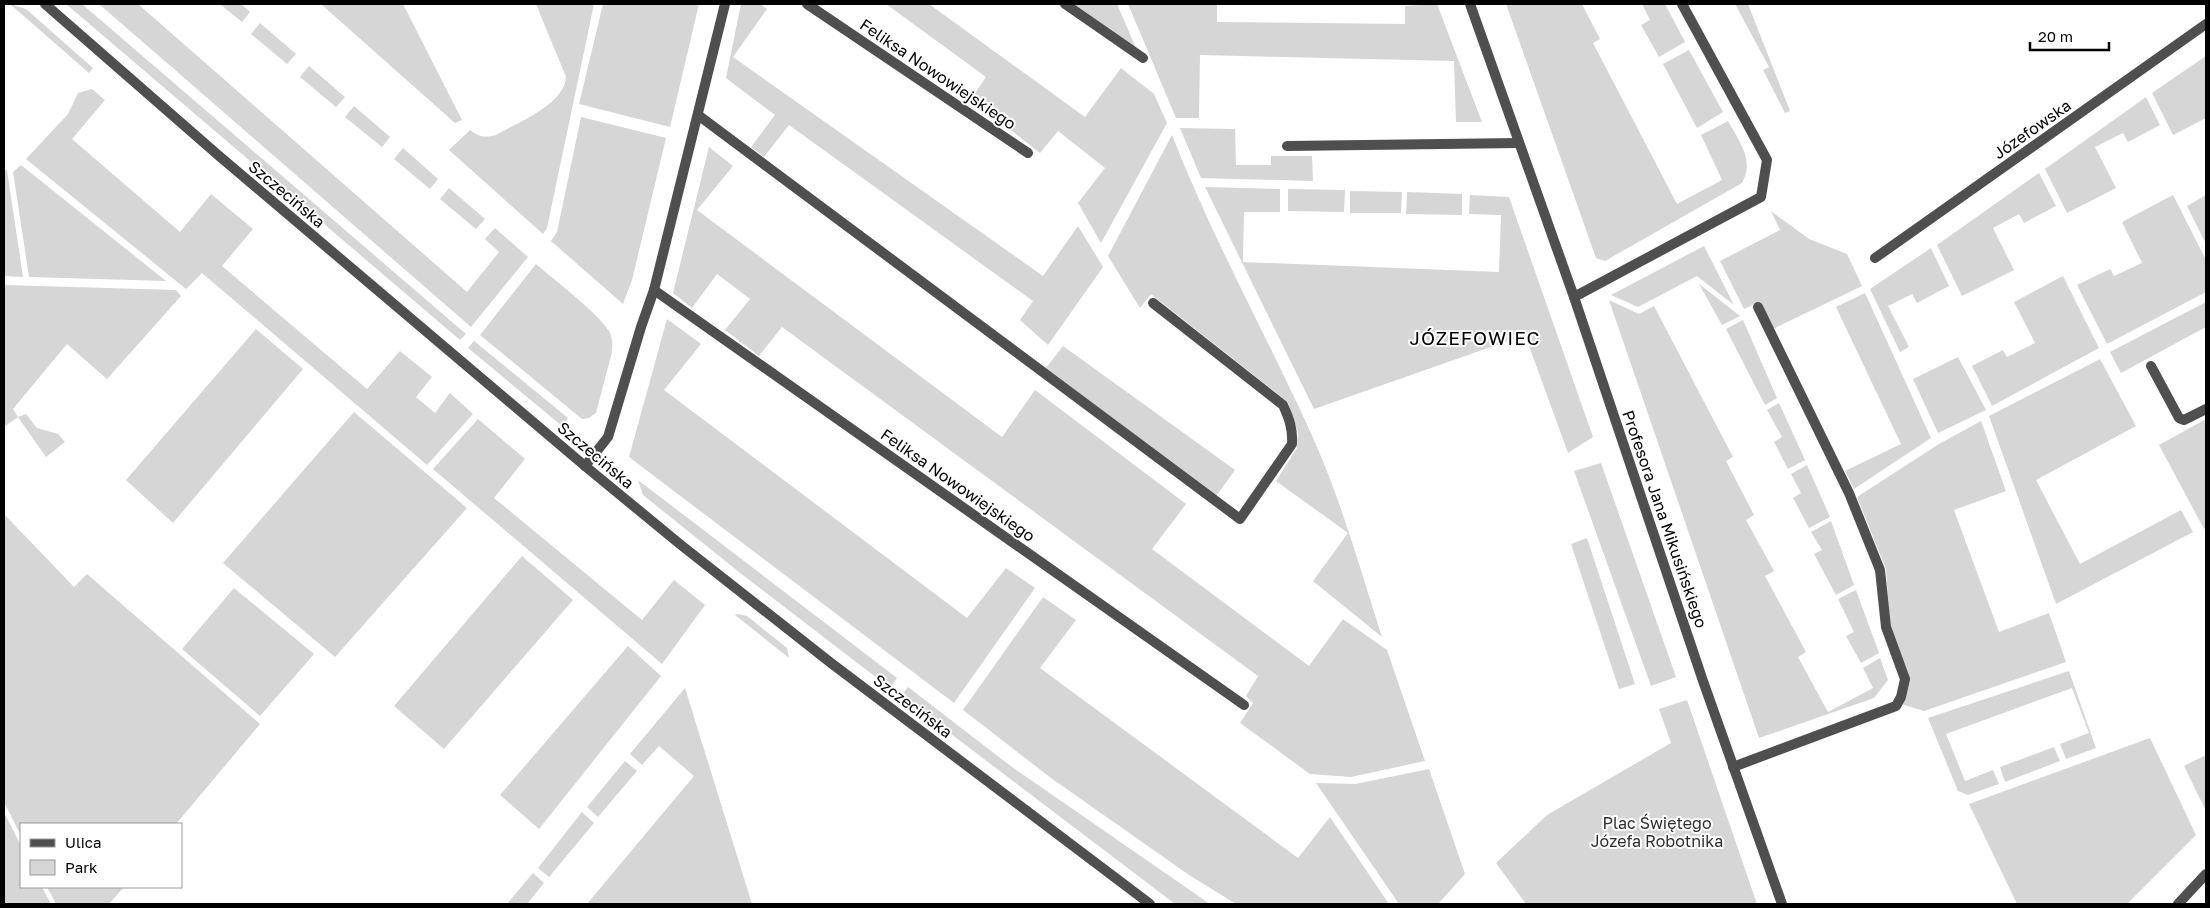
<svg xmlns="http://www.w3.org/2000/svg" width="2210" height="908" font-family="'Golos Text',sans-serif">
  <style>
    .green { fill: #d6d6d6 }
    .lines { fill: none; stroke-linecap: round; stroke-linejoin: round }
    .minor { stroke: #4f4f4f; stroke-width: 10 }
    .tertiary { stroke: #4f4f4f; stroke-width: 10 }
    .labels { text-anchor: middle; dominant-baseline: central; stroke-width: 4; stroke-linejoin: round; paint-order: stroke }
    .street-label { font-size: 16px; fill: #000; stroke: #fff }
    .park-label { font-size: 16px; fill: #2d2d2d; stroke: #fff }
    .quarter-label { font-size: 19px; letter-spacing: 1px; fill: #000; stroke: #fff }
  </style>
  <rect width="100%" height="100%" fill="#fff"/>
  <!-- green -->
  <g class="green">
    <polygon points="10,4 26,9 93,68 89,73"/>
    <polygon points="66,4 82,4 466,334 460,340"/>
    <polygon points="99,4 138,4 467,292 499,252 485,239 495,228 528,257 471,327"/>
    <polygon points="220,4 241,4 250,12 242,22"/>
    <polygon points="321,4 403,4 462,120 455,123"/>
    <path d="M536 4H594L547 228 543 234 449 150 470 130C479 137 485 138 496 135 518 122 564 105 566 77Z"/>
    <polygon points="603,4 699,4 670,127 579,104"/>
    <polygon points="741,4 760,4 767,9 733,57 1043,276 1078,226 1103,267 1048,345 1020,320 1033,301 789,125 764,157 751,147 775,115 726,78"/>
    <polygon points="886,4 929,4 1085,117 1121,68 1154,94 1167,123 1101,243 1078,203 1105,168 1058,131 1040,153 971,99 986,77"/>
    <polygon points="1074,4 1117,4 1136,48"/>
    <polygon points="1128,4 1217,4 1217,22 1405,24 1405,6 1437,4 1482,122 1456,122 1454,61 1200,55 1199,118 1176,118"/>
    <path d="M1506 4H1582L1600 39 1593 43 1677 204 1722 180 1701 135 1728 121C1739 141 1755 161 1742 183L1605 261 1596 258Z"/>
    <polygon points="1642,4 1665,4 1685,42 1659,57 1641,25 1650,20"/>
    <polygon points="1735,4 1748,4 1790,111 1785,113 1763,70 1769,67"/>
    <polygon points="260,23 296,54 287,64 251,34"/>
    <polygon points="1689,50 1723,112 1697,128 1663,64"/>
    <polygon points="2206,56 2206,118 2173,135 2152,93"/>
    <polygon points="309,66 345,97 336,107 300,77"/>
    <polygon points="92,89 105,100 72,139 180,232 211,194 253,229 222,266 367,389 400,351 432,377 416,397 435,413 450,393 473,414 427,465 202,273 186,289 26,159 68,114 78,93"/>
    <polygon points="2146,97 2160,125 2128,142 2123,133 2095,147 2116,188 2067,213 2045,169"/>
    <polygon points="354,106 390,137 382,147 345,117"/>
    <polygon points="581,117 666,138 632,280 623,304 551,241 557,232"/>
    <polygon points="1180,128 1235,129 1236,165 1271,165 1271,156 1312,156 1313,181 1201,178"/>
    <path d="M1172 135C1213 240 1268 338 1314 440 1342 503 1361 572 1382 637L1313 581 1348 533 1276 481 1297 448 1298 433 1288 402 1151 294 1140 308 1108 256Z"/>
    <polygon points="709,147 733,166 697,210 1002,437 1035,390 1186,504 1152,549 1309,666 1343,619 1387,650 1425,761 1351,777 1310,774 1240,723 1253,703 1246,696 1258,676 782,327 759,356 725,330 750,299 717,274 692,308 673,293"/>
    <polygon points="403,148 438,179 430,189 394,159"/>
    <polygon points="21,165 166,281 29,277 13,172"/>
    <polygon points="7,170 8,177 23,277 4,276 4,171"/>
    <polygon points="2039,173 2056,206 2024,223 2019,214 1993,228 2014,270 1962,296 1937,245"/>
    <polygon points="1205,187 1280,189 1280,212 1244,212 1243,262 1499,272 1501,215 1469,214 1470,195 1509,197 1593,437 1568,453 1525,335 1314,409"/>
    <polygon points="449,188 485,219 476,229 440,199"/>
    <polygon points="1288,189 1345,190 1344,212 1288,211"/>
    <polygon points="1350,191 1402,192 1401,213 1350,213"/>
    <polygon points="1407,192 1462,194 1462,215 1406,214"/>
    <polygon points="2173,195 2206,260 2206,292 2107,344 2077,285 2110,269 2114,276 2142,263 2122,222"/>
    <polygon points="2206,195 2206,244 2187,206"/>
    <polygon points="1771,211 1809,239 1847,254 1862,286 1773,329 1759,302 1744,309 1720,261 1780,230"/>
    <polygon points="1704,246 1734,305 1697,276 1638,307 1611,295"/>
    <polygon points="1931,248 1949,286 1917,303 1912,294 1888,306 1909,347 1900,352 1870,289"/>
    <path d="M536 264C553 279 601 315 610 333 613 340 613 348 611 356L596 413 589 418 582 419 480 335Z"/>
    <polygon points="2063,276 2099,348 1992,406 1972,366 2003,350 2007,357 2035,343 2014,302"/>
    <polygon points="1699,284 1740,316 1722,325"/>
    <polygon points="4,285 176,290 181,296 107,379 67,344 13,409 18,417 26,414 37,428 58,434 65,442 46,457 18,417 4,427"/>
    <polygon points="1865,293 1931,438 1854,489 1845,471 1901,444 1836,307"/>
    <polygon points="1609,300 1639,314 1654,306 1733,457 1726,461 1754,515 1746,520 1774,571 1765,576 1806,652 1798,657 1828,712 1873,688 1863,668 1880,658 1888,680 1874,698 1759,738"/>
    <polygon points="2206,302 2206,327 2121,373 2110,352"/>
    <polygon points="667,319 701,344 664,390 967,618 1006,568 1035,588 954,703 629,457"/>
    <polygon points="1743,320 1777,398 1765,405 1726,329"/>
    <polygon points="256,329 303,369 173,523 126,480"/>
    <polygon points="474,341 568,418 562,426 468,348"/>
    <polygon points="1063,346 1235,470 1216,496 1046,368"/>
    <polygon points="1958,357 1986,410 1938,433 1913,379"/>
    <polygon points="2100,359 2136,426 2036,480 2080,564 2181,510 2193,532 2056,604 1989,416"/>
    <polygon points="1779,403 1805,460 1788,469 1774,442 1782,437 1767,410"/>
    <polygon points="354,412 467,508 335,657 223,563"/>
    <polygon points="478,419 525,459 494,498 642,620 674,580 705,605 662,664 433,469"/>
    <polygon points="2206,419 2206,528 2204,529 2159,445"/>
    <polygon points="1981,421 2006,491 1954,510 1999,632 2049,613 2066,662 1924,711 1901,704 1906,698 1890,625 1886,569 1857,497 1939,444"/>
    <polygon points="1601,463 1676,677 1651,686 1574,471"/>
    <polygon points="1807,465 1830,517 1809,528 1793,498 1801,493 1791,474"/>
    <polygon points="638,480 897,678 890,688 744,576 643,495"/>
    <polygon points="4,514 74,587 87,574 260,724 176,824 21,824 21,836 4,802"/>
    <polygon points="1831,521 1854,585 1836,595 1814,554 1822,550 1811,532"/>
    <polygon points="1587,538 1635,684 1619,689 1571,544"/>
    <polygon points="522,556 573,600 444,749 394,706"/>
    <polygon points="234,588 314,654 260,716 182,649"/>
    <polygon points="1856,590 1879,653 1861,663 1846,636 1854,632 1838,599"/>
    <polygon points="1043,597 1076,620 1040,668 1298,858 1330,817 1389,904 1236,904 1189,875 1051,778 963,710"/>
    <polygon points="738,614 747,616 787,648 789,658 735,615"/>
    <polygon points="628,646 661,676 539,829 500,795"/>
    <polygon points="2069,671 2096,748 2066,759 2060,744 2089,733 2072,688 1946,734 1965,781 1993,770 1999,784 1968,795 1958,791 1928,718"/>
    <polygon points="908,687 1012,767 1210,904 1175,904 901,696"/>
    <polygon points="685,688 752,904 587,904 694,776 659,746 642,765 630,754"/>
    <polygon points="1687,700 1757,904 1526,904 1496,863 1547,815 1671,743 1659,709"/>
    <polygon points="2150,738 2196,835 2127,904 2017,904 1969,804"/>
    <polygon points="2054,747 2060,761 2005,782 2000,767"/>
    <polygon points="2206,755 2206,811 2184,766"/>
    <polygon points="625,761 637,771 598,817 587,807"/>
    <polygon points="1429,769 1465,874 1438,904 1399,904 1316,783 1355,784"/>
    <polygon points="4,812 21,846 21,887 42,887 51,904 4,904"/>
    <polygon points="582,812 594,823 549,877 538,868"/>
    <polygon points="533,873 544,883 527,904 507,904"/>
    <polygon points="47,887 124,887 109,904 56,904"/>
  </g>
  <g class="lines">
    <!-- minor -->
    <g class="minor">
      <polyline points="45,4 218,155 585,466 681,545 831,663 1150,904"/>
      <polyline points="807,4 1028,153"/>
      <polyline points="1065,4 1143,58"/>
      <polyline points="1470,4 1574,297 1703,681 1782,904"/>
      <path d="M698 115 1240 519 1292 444C1293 429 1289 418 1283 405L1153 303"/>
      <polyline points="1287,146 1519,143"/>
      <polyline points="1875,258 2206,24"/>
      <polyline points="654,290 1244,705"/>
      <polyline points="1574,297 1761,197 1767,160 1682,4"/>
      <polyline points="2151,366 2179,418 2184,420 2206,409"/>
      <polyline points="585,466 608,437 641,327 654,290 725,4"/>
      <polyline points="1733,767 1896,706 1901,697 1905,679 1886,627 1880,570 1849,493 1758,307"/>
    </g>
    <!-- tertiary -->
    <polyline class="tertiary" points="2178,904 2206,874"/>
  </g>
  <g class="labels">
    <!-- street labels -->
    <g class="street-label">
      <text transform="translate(938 74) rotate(34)">Feliksa Nowowiejskiego</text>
      <text transform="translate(2032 129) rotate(-35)">Józefowska</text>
      <text transform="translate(287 194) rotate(40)">Szczecińska</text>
      <text transform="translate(596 455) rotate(40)">Szczecińska</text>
      <text transform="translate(958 485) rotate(35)">Feliksa Nowowiejskiego</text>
      <text transform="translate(1665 519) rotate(71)">Profesora Jana Mikusińskiego</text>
      <text transform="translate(913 706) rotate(37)">Szczecińska</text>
    </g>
    <!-- park labels -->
    <g class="park-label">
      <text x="1657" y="823">Plac Świętego<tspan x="1657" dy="18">Józefa Robotnika</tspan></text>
    </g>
    <!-- quarter labels -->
    <g class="quarter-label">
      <text x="1475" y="337">JÓZEFOWIEC</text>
    </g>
  </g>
  <!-- border -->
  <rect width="2210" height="908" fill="none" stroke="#000000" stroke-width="10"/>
  <!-- legend -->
  <rect x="20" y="823" width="162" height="65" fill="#ffffff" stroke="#999999"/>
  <rect x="30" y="839" width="25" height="8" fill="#4f4f4f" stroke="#999999"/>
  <text x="65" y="848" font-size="15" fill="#000000">Ulica</text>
  <rect x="30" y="860" width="25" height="15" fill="#d6d6d6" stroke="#999999"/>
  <text x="65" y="873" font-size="15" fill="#000000">Park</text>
  <!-- scale -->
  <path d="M2030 42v8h79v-8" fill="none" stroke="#000000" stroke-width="2.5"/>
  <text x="2038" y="42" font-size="15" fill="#000000" stroke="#ffffff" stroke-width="4" paint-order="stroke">20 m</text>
</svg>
